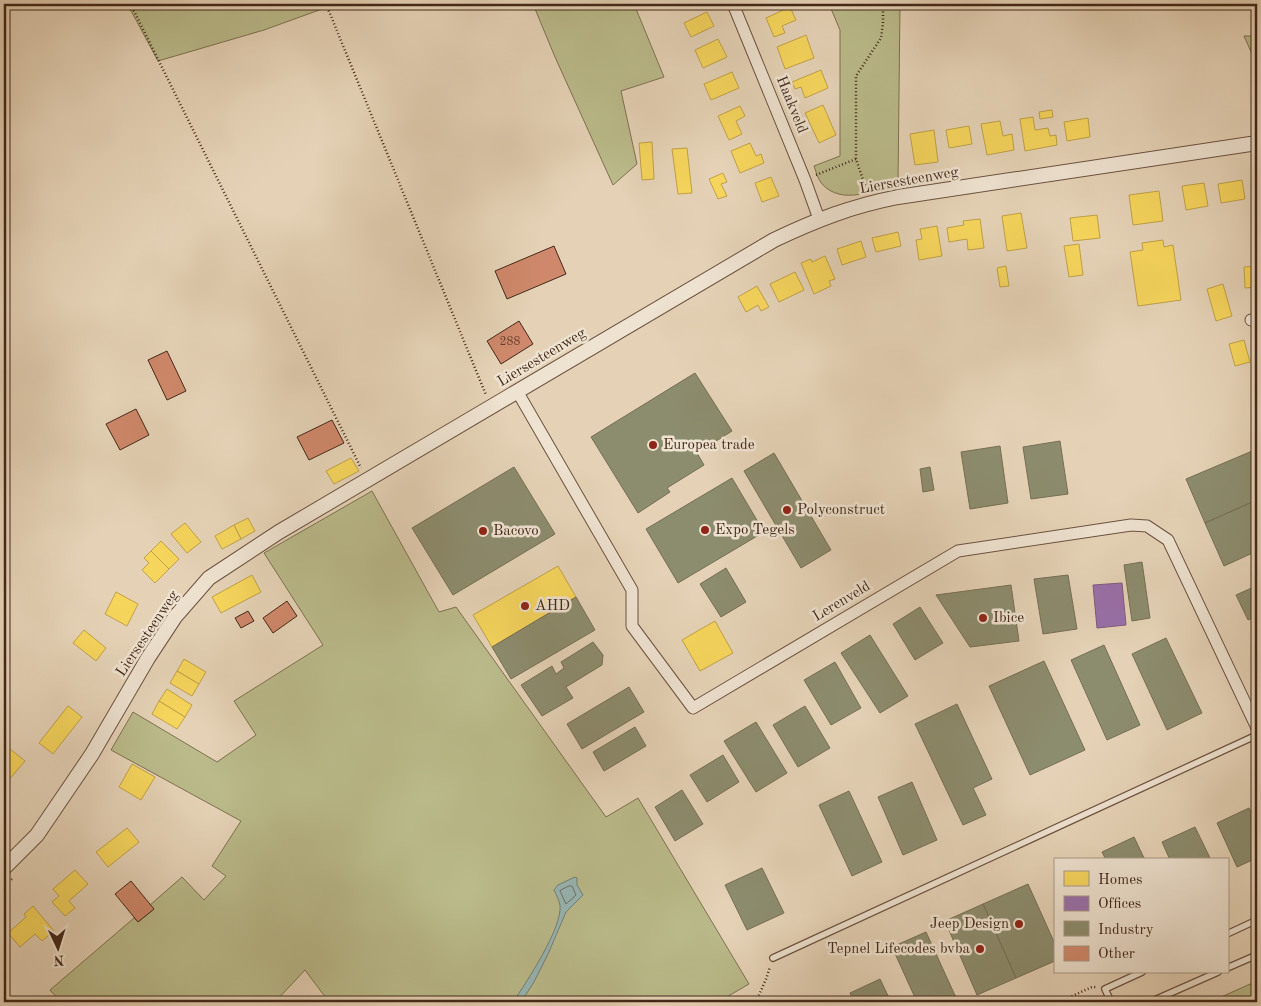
<svg xmlns="http://www.w3.org/2000/svg" width="1261" height="1006" font-family="'Old Standard TT',serif">
  <style>
    .green { fill: #baba8a; stroke: #7e7151 }
    .water { fill: #97b6b4; stroke: #757d76 }
    .homes { fill: #f6d55c; stroke: #c0a148 }
    .offices { fill: #9970ab; stroke: #7f5a7f }
    .industry { fill: #8c8c6e; stroke: #766e54 }
    .lines { fill: none; stroke-linecap: round; stroke-linejoin: round }
    .shore { stroke: #6d6f66; stroke-width: 1 }
    .building { fill: #cf886b; stroke: #432818 }
    .service-casing { stroke: #6c5240; stroke-width: 8 }
    .minor-casing { stroke: #6c5240; stroke-width: 13 }
    .tertiary-casing { stroke: #6c5240; stroke-width: 16 }
    .path { stroke: #432818; stroke-width: 2.5; stroke-dasharray: 1 2.5; stroke-linecap: butt }
    .service { stroke: #eee2d0; stroke-width: 5.5 }
    .minor { stroke: #eee2d0; stroke-width: 11 }
    .tertiary { stroke: #eee2d0; stroke-width: 14 }
    .poi-dot { fill: #8f2418; stroke: #eee2d0; stroke-width: 2 }
    .labels { text-anchor: middle; dominant-baseline: central; stroke-width: 5; stroke-linejoin: round; paint-order: stroke }
    .number-label { font-size: 12px; fill: #66402d }
    .street-label { font-size: 15px; fill: #432818; stroke: #eee2d0 }
    .poi-label { font-size: 15px; fill: #432818; stroke: #eee2d0; text-anchor: start }
  </style>
  <rect width="100%" height="100%" fill="#e5d2b6"/>
  <filter id="stains"><feTurbulence type="fractalNoise" baseFrequency=".004" numOctaves="4"/><feColorMatrix values="0 0 0 0 .2 0 0 0 0 .09 0 0 0 0 .02 0 0 0 .5 -.17"/></filter>
  <radialGradient id="worn" r=".72"><stop offset=".6" stop-color="#630" stop-opacity="0"/><stop offset="1" stop-color="#630" stop-opacity=".3"/></radialGradient>
  <!-- green -->
  <g class="green">
    <polygon points="129,4 320,4 322,9 264,30 158,61 128,5"/>
    <polygon points="533,4 634,4 664,77 621,91 637,164 613,185 555,57"/>
    <path d="M829 4H900L898 184C875 190 842 206 822 184 818 179 816 172 814 166L840 156V30Z"/>
    <polygon points="1244,36 1257,36 1257,65"/>
    <polygon points="372,491 439,612 456,607 606,817 638,798 749,984 718,1002 329,1002 305,970 275,1002 61,1002 50,990 134,918 138,922 154,909 150,905 182,877 204,900 226,876 212,866 241,821 111,750 133,712 217,762 256,735 234,701 323,645 264,553"/>
    <polygon points="1257,981 1257,1002 1210,1002"/>
  </g>
  <!-- water -->
  <path class="water" d="M575 877 577 878V885L583 895 566 912 548 954 534 982 521 1002H513C526 983 563 927 560 905 559 900 556 894 554 890L558 885Z"/>
  <!-- homes -->
  <g class="homes">
    <polygon points="790,7 796,20 782,26 785,33 774,37 766,18"/>
    <polygon points="707,12 714,26 691,37 684,23"/>
    <polygon points="806,35 814,58 785,69 777,47"/>
    <polygon points="718,39 727,57 703,68 695,50"/>
    <polygon points="821,70 828,88 805,98 801,87 795,89 792,82"/>
    <polygon points="732,72 739,88 711,100 704,84"/>
    <polygon points="823,105 836,135 819,143 805,113"/>
    <polygon points="740,106 745,116 736,121 742,134 729,140 718,116"/>
    <polygon points="1052,110 1053,117 1040,119 1039,112"/>
    <polygon points="1033,117 1035,130 1048,128 1050,136 1056,135 1057,145 1025,151 1020,119"/>
    <polygon points="1088,118 1090,137 1067,141 1064,122"/>
    <polygon points="1000,121 1003,136 1012,134 1014,150 987,155 981,124"/>
    <polygon points="969,126 972,144 949,148 946,130"/>
    <polygon points="934,130 938,162 915,165 910,134"/>
    <polygon points="652,142 654,179 642,180 639,143"/>
    <polygon points="750,143 756,156 761,154 764,163 740,173 731,151"/>
    <polygon points="687,148 692,193 678,194 672,149"/>
    <polygon points="723,173 727,182 721,184 727,196 718,199 709,179"/>
    <polygon points="771,177 779,196 762,202 755,183"/>
    <polygon points="1253,178 1257,178 1257,205"/>
    <polygon points="1242,180 1245,199 1221,203 1218,184"/>
    <polygon points="1204,183 1208,206 1186,210 1182,186"/>
    <polygon points="1159,191 1163,221 1133,225 1129,195"/>
    <polygon points="1021,213 1027,248 1007,251 1002,216"/>
    <polygon points="1097,215 1100,238 1073,241 1070,218"/>
    <polygon points="980,219 984,248 968,250 967,239 949,242 947,228 964,225 963,221"/>
    <polygon points="937,226 942,256 919,260 916,240 922,239 920,229"/>
    <polygon points="898,232 901,246 876,252 872,238"/>
    <polygon points="1163,240 1164,247 1173,245 1181,300 1138,306 1130,252 1143,250 1142,243"/>
    <polygon points="861,241 866,257 842,265 837,249"/>
    <polygon points="1079,244 1083,275 1069,277 1064,246"/>
    <polygon points="825,256 835,279 829,281 831,286 814,294 801,263 811,259 812,262"/>
    <polygon points="1006,266 1009,286 1000,287 997,268"/>
    <polygon points="1257,266 1257,287 1245,288 1244,267"/>
    <polygon points="795,272 804,290 779,302 770,284"/>
    <polygon points="1223,284 1232,316 1216,321 1207,289"/>
    <polygon points="757,286 769,307 761,311 758,305 746,312 738,297"/>
    <polygon points="1244,340 1250,362 1235,366 1229,344"/>
    <polygon points="351,458 359,471 334,484 326,471"/>
    <polygon points="248,518 255,531 241,539 234,525"/>
    <polygon points="185,523 201,542 187,553 171,534"/>
    <polygon points="234,525 241,539 222,549 215,536"/>
    <polygon points="161,541 179,559 169,569 151,551"/>
    <polygon points="151,551 169,569 155,583 142,570 149,563 144,558"/>
    <polygon points="558,566 576,597 492,647 473,615"/>
    <polygon points="252,575 261,592 221,613 212,597"/>
    <polygon points="116,592 138,604 127,626 105,614"/>
    <polygon points="715,621 733,653 700,671 682,640"/>
    <polygon points="84,630 106,648 96,661 73,643"/>
    <polygon points="184,659 206,672 199,684 177,671"/>
    <polygon points="177,671 199,684 192,696 170,683"/>
    <polygon points="167,689 192,705 185,717 159,701"/>
    <polygon points="159,701 185,717 177,729 152,714"/>
    <polygon points="68,706 82,717 53,754 39,743"/>
    <polygon points="5,745 25,761 7,782 4,779 4,747"/>
    <polygon points="132,764 155,777 141,800 119,787"/>
    <polygon points="127,828 139,842 108,867 96,852"/>
    <polygon points="75,870 88,884 69,901 75,908 65,916 52,902 59,896 53,889"/>
    <polygon points="33,906 54,931 42,941 35,934 20,947 8,933 26,917 24,914"/>
  </g>
  <!-- offices -->
  <polygon class="offices" points="1122,583 1126,625 1097,628 1093,585"/>
  <!-- industry -->
  <g class="industry">
    <polygon points="695,373 732,431 697,453 704,465 667,488 670,492 638,513 591,437"/>
    <polygon points="1060,441 1068,494 1031,499 1023,447"/>
    <polygon points="1000,446 1008,503 970,509 961,452"/>
    <polygon points="1257,449 1257,500 1205,523 1186,479"/>
    <polygon points="774,453 831,550 801,568 744,471"/>
    <polygon points="514,467 555,534 453,595 412,528"/>
    <polygon points="930,467 934,490 923,492 920,469"/>
    <polygon points="732,478 764,532 678,583 646,529"/>
    <polygon points="1257,500 1257,551 1224,566 1205,523"/>
    <polygon points="1142,562 1150,618 1132,621 1124,565"/>
    <polygon points="726,568 746,602 721,617 700,584"/>
    <polygon points="1257,571 1257,616 1248,620 1236,595 1256,586 1251,574"/>
    <polygon points="1068,575 1077,629 1043,634 1034,579"/>
    <polygon points="1011,585 1019,641 970,647 936,595"/>
    <polygon points="576,597 595,630 511,679 492,647"/>
    <polygon points="920,607 943,643 915,660 893,624"/>
    <polygon points="870,635 908,696 880,713 841,653"/>
    <polygon points="1166,638 1202,713 1167,730 1132,654"/>
    <polygon points="593,642 603,655 602,665 566,687 573,698 542,716 521,685 552,666 556,674 564,668 561,662"/>
    <polygon points="1104,645 1140,725 1107,740 1071,660"/>
    <polygon points="1044,661 1085,750 1030,775 989,686"/>
    <polygon points="835,662 861,708 831,725 804,680"/>
    <polygon points="629,687 644,712 582,749 567,724"/>
    <polygon points="957,704 992,779 973,788 986,815 963,825 915,724"/>
    <polygon points="805,706 830,748 798,767 773,725"/>
    <polygon points="756,722 787,773 756,792 724,741"/>
    <polygon points="635,727 646,746 604,771 593,752"/>
    <polygon points="723,755 739,782 707,802 690,775"/>
    <polygon points="912,782 937,840 903,855 878,797"/>
    <polygon points="682,790 703,824 675,841 655,807"/>
    <polygon points="849,791 882,862 852,876 819,805"/>
    <polygon points="1249,808 1257,825 1257,858 1237,867 1217,823"/>
    <polygon points="1195,827 1211,860 1170,860 1162,842"/>
    <polygon points="1134,837 1145,860 1106,860 1102,852"/>
    <polygon points="762,868 784,913 747,930 725,885"/>
    <polygon points="1028,884 1055,944 1055,961 1016,978 983,904"/>
    <polygon points="983,904 1016,978 977,995 945,921"/>
    <polygon points="926,932 958,1002 917,1002 892,947"/>
    <polygon points="880,979 891,1002 854,1002 850,993"/>
    <polygon points="826,997 829,1002 815,1002"/>
  </g>
  <g class="lines">
    <!-- shore -->
    <polygon class="shore" points="569,886 572,886 576,895 566,904 560,891"/>
  </g>
  <!-- building -->
  <g class="building">
    <polygon points="554,246 566,274 507,299 495,271"/>
    <polygon points="519,321 533,344 501,364 487,341"/>
    <polygon points="167,351 186,391 167,400 148,360"/>
    <polygon points="136,409 149,435 120,450 106,424"/>
    <polygon points="332,420 344,443 309,460 297,437"/>
    <polygon points="287,601 297,616 273,633 263,618"/>
    <polygon points="248,611 254,621 241,628 235,618"/>
    <polygon points="131,881 154,909 138,922 115,894"/>
  </g>
  <g class="lines">
    <defs>
      <g id="service">
        <polyline points="1227,934 1257,920"/>
        <polyline points="773,958 1257,735"/>
        <polyline points="1227,968 1257,955"/>
        <polyline points="1111,1002 1105,989 1142,972"/>
        <polyline points="1150,1002 1218,972"/>
      </g>
      <g id="minor">
        <polyline points="733,4 805,180 819,219"/>
        <polyline points="1251,320 1257,320"/>
        <polyline points="517,391 632,590 632,626 693,708 958,551 1131,525 1147,526 1168,540 1257,728"/>
      </g>
      <path id="tertiary" d="M4 868 37 835 92 754 148 658 175 617 209 578 279 532 774 240C816 220 852 206 898 197L1257 143"/>
    </defs>
    <!-- service casing -->
    <use href="#service" class="service-casing"/>
    <!-- minor casing -->
    <use href="#minor" class="minor-casing"/>
    <!-- tertiary casing -->
    <use href="#tertiary" class="tertiary-casing"/>
    <!-- path -->
    <g class="path">
      <polyline points="117,4 134,11 361,468"/>
      <polyline points="326,4 486,395"/>
      <polyline points="816,175 856,159"/>
      <polyline points="867,192 856,159 856,76 881,38 883,23 883,4"/>
      <polyline points="4,887 12,879"/>
      <polyline points="756,1002 766,979 770,967"/>
      <polyline points="1059,1002 1092,987 1097,987"/>
    </g>
    <!-- service -->
    <use href="#service" class="service"/>
    <!-- minor -->
    <use href="#minor" class="minor"/>
    <!-- tertiary -->
    <use href="#tertiary" class="tertiary"/>
  </g>
  <!-- markers -->
  <g class="poi-dot">
    <circle cx="653" cy="445" r="5"/>
    <circle cx="787" cy="510" r="5"/>
    <circle cx="705" cy="530" r="5"/>
    <circle cx="483" cy="531" r="5"/>
    <circle cx="525" cy="606" r="5"/>
    <circle cx="983" cy="618" r="5"/>
    <circle cx="1019" cy="924" r="5"/>
    <circle cx="980" cy="949" r="5"/>
  </g>
  <g class="labels">
    <!-- number labels -->
    <g class="number-label">
      <text x="510" y="342">288</text>
    </g>
    <!-- street labels -->
    <g class="street-label">
      <text transform="translate(791 105) rotate(68)">Haakveld</text>
      <text transform="translate(909 181) rotate(-10)">Liersesteenweg</text>
      <text transform="translate(542 358) rotate(-31)">Liersesteenweg</text>
      <text transform="translate(842 602) rotate(-31)">Lerenveld</text>
      <text transform="translate(148 634) rotate(-56)">Liersesteenweg</text>
    </g>
    <!-- poi labels -->
    <g class="poi-label">
      <text x="663" y="445">Europea trade</text>
      <text x="797" y="510">Polyconstruct</text>
      <text x="715" y="530">Expo Tegels</text>
      <text x="493" y="531">Bacovo</text>
      <text x="535" y="606">AHD</text>
      <text x="993" y="618">Ibice</text>
      <text x="1009" y="924" text-anchor="end">Jeep Design</text>
      <text x="970" y="949" text-anchor="end">Tepnel Lifecodes bvba</text>
    </g>
  </g>
  <!-- margin -->
  <rect width="1261" height="1006" fill="none" stroke="#e5d2b6" stroke-width="20"/>
  <rect x="5" y="5" width="1251" height="996" fill="none" stroke="#432818" stroke-width="2.5"/>
  <rect x="10" y="10" width="1241" height="986" fill="none" stroke="#432818"/>
  <!-- legend -->
  <rect x="1054" y="858" width="175" height="115" fill="#eee2d0" stroke="#aa9886"/>
  <rect x="1064" y="871" width="25" height="15" fill="#f6d55c" stroke="#aa9886"/>
  <text x="1098" y="884" font-size="15" fill="#432818">Homes</text>
  <rect x="1064" y="896" width="25" height="15" fill="#9970ab" stroke="#aa9886"/>
  <text x="1098" y="908" font-size="15" fill="#432818">Offices</text>
  <rect x="1064" y="921" width="25" height="15" fill="#8c8c6e" stroke="#aa9886"/>
  <text x="1098" y="934" font-size="15" fill="#432818">Industry</text>
  <rect x="1064" y="946" width="25" height="15" fill="#cf886b" stroke="#aa9886"/>
  <text x="1098" y="958" font-size="15" fill="#432818">Other</text>
  <!-- north arrow -->
  <g transform="translate(58 948) rotate(176)" stroke="#eee2d0" stroke-width="4" paint-order="stroke">
  <path d="M0-4L9 19L0 12L-9 19Z" fill="#432818"/>
  <text y="-8" font-size="14" font-weight="bold" text-anchor="middle" fill="#432818">N</text>
  </g>
  <rect width="100%" height="100%" filter="url(#stains)"/>
  <rect width="100%" height="100%" fill="url(#worn)"/>
</svg>
